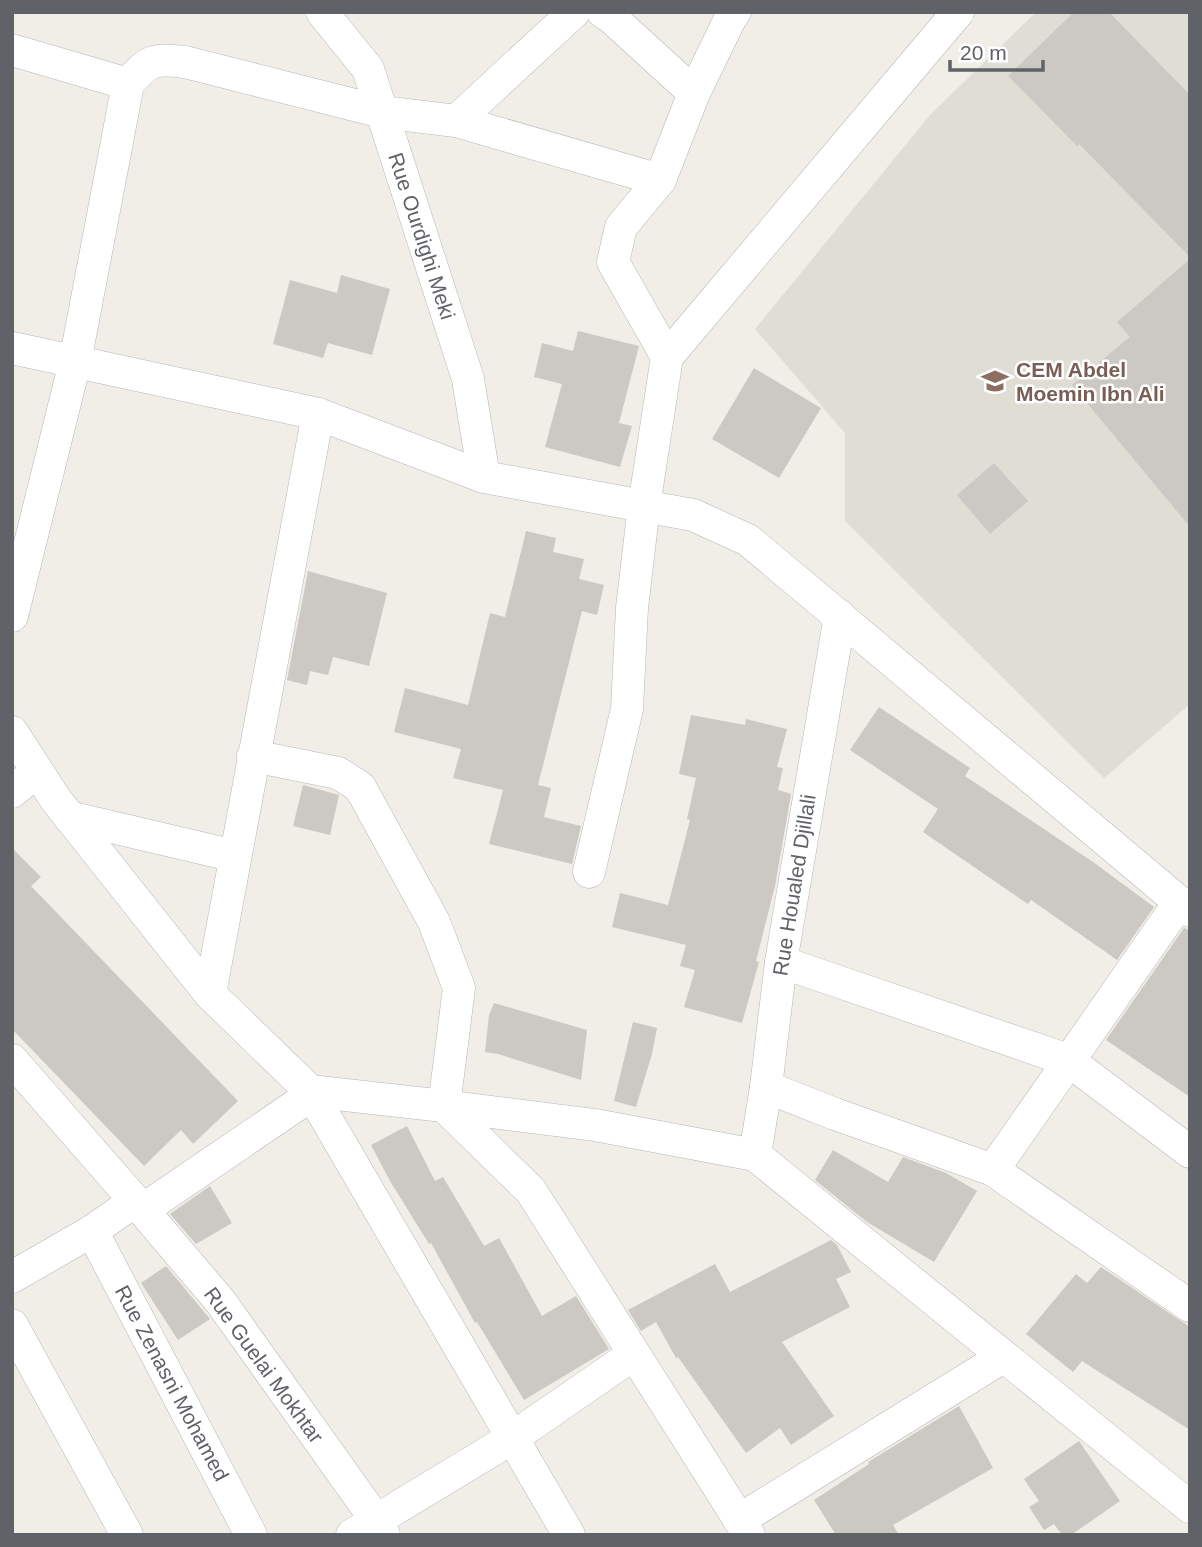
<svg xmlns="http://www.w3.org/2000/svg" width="1202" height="1547" font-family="Helvetica,sans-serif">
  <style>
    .education { fill: #e0ddd5 }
    .building { fill: #ccc9c4 }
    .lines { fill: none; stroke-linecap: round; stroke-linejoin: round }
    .street-casing { stroke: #b4b7bb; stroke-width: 33 }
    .street { stroke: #fff; stroke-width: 32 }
    .labels { text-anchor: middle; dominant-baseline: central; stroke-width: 5; stroke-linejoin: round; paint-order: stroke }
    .street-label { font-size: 21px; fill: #5f6267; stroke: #fff }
    .education-label { font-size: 21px; font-weight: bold; fill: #785e54; stroke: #fff; text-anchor: start }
  </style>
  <rect width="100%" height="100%" fill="#f0eee7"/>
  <!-- education -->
  <polygon class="education" points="1036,12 1190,12 1190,704 1104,778 845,521 845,433 755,329 930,115"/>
  <!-- building -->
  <g class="building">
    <polygon points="1074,12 1109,12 1190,95 1190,257 1079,144 1077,146 1008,76"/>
    <polygon points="1190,259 1190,527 1072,385 1130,337 1117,322"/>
    <polygon points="341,275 390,289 372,355 328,343 323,358 273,344 290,280 337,293"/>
    <polygon points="578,331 639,346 619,423 632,426 620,467 545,447 562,384 534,377 542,343 573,351"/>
    <polygon points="754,368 821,408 779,478 712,439"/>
    <polygon points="994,463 1028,501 990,534 957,495"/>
    <polygon points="526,531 556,538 553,552 584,559 579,579 604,585 597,615 582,611 538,785 551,788 544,817 581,826 572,864 489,844 503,790 453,778 461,749 394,732 405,688 468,705 490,613 505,617"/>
    <polygon points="308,571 387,593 369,666 333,657 328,675 310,671 307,685 287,680"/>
    <polygon points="879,707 970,768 965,776 1093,862 1154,907 1117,960 1031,900 1028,904 923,832 938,809 850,750"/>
    <polygon points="691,715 745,725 746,719 787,729 777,767 783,768 778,790 791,794 775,886 756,961 759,962 742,1023 684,1007 695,970 680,966 686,945 612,927 620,893 668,905 690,820 687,819 696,778 679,774"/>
    <polygon points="303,785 339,795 330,835 293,826"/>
    <polygon points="12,848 41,877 31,886 238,1101 193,1144 181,1130 144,1166 12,1029"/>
    <polygon points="1184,928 1190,930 1190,1097 1106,1040"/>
    <polygon points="494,1003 587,1030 581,1080 498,1054 485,1052 489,1015"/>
    <polygon points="633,1022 657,1028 652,1054 636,1107 614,1101"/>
    <polygon points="407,1126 435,1181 443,1177 484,1246 499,1238 542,1316 576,1296 609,1349 524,1400 477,1322 475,1323 431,1243 429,1244 390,1181 371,1145"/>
    <polygon points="833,1150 888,1182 903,1157 946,1173 977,1191 934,1262 867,1222 815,1180"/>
    <polygon points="210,1186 232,1223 196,1244 170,1214"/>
    <polygon points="831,1240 837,1245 851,1272 836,1279 850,1307 782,1342 834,1416 791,1445 780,1428 746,1453 678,1357 676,1358 656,1322 641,1331 628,1310 715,1264 730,1292"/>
    <polygon points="166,1266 210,1319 178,1340 141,1283"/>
    <polygon points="1101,1267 1190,1327 1190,1430 1082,1361 1073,1372 1026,1334 1076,1274 1087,1283"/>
    <polygon points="959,1406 993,1468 893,1525 899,1535 836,1535 814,1500 869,1464 868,1462"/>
    <polygon points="1079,1441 1120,1501 1071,1535 1062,1535 1054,1524 1044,1530 1029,1507 1039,1501 1024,1479"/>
  </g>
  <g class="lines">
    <defs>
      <g id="street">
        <polyline points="322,12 368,69 468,379 484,477"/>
        <polyline points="603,12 613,19 694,93"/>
        <polyline points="12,50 128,84"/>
        <polyline points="456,121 574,12"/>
        <polyline points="12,348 318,414 484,477 693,515 748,540 1190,911"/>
        <polyline points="667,357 613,262 621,227 660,180 694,93 730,19 735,12"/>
        <path d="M12 616 75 362 128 84C149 60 153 58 185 62L382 112 456 121 660 180"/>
        <polyline points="12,732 56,800 210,994 310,1091 444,1106 531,1191 749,1535"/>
        <polyline points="253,756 338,773 360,787 434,922 459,988 444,1106 595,1125 755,1155 1190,1507"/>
        <polyline points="12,792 37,771"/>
        <polyline points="69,817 235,856"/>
        <polyline points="589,872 627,709 632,608 644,506 667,357 958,12"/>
        <polyline points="781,962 1068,1060 1190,1152"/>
        <polyline points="210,994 318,414"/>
        <polyline points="12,1060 135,1201 92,1231 12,1277"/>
        <polyline points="766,1087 835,1114 993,1170 1190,1306"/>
        <polyline points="310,1091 569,1535"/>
        <polyline points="755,1155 766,1087 781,962 840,616"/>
        <polyline points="993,1170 1179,903"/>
        <polyline points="135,1201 220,1301 376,1520 384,1535"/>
        <polyline points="135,1201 144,1209 298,1104"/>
        <polyline points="92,1231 251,1535"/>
        <polyline points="12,1325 127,1535"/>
        <polyline points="739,1520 1003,1357"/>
        <polyline points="352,1535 512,1438 634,1354"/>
      </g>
    </defs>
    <!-- street casing -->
    <use href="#street" class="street-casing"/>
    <!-- street -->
    <use href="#street" class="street"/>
  </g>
  <!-- icons -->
  <defs>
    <symbol id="school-bare" viewBox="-9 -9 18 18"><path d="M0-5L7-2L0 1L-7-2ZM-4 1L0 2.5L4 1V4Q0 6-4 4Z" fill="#8d6e63" stroke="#fff" stroke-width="2.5" paint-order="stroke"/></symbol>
  </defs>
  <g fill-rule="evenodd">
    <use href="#school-bare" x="976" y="362" width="38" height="38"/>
  </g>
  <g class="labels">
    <!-- street labels -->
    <g class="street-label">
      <text transform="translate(422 236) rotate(72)">Rue Ourdighi Meki</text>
      <text transform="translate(794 885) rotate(-81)">Rue Houaled Djillali</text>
      <text transform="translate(264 1365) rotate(54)">Rue Guelai Mokhtar</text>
      <text transform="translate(172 1383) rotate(62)">Rue Zenasni Mohamed</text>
    </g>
    <!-- education labels -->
    <g class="education-label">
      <text x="1016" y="369">CEM Abdel<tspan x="1016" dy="24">Moemin Ibn Ali</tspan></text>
    </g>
  </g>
  <!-- border -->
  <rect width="1202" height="1547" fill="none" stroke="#5f6267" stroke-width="28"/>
  <!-- scale -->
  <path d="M950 60v10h93v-10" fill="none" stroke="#5f6267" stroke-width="3.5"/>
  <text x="960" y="60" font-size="21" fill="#5f6267" stroke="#ffffff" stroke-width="5" paint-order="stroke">20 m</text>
</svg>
